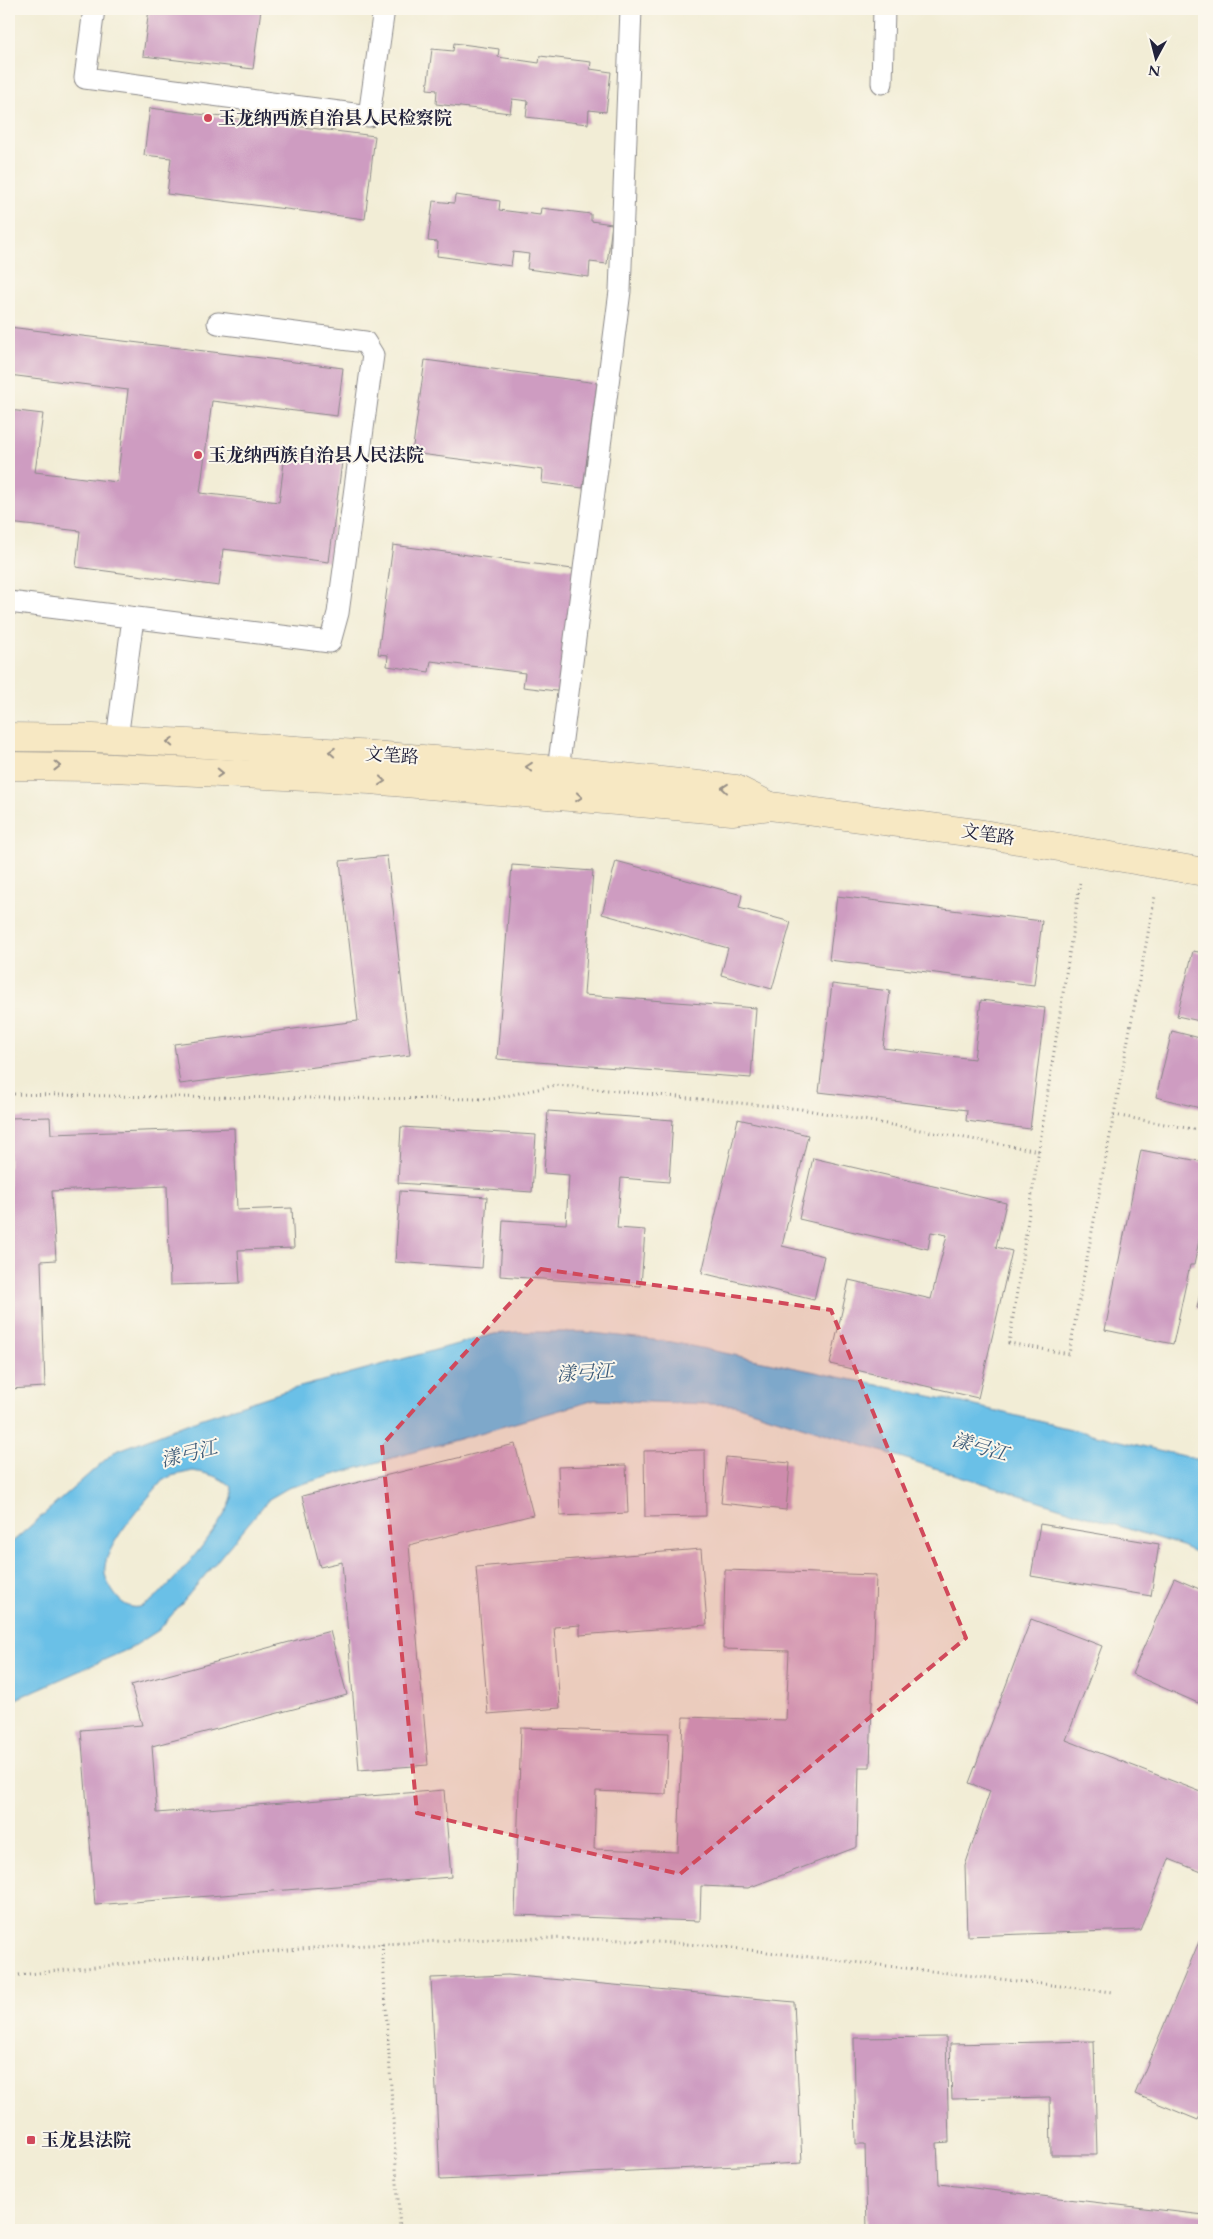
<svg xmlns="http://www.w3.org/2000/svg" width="1213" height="2239" font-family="Cardo,'Noto Serif SC',serif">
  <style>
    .water { fill: #6ac0e7; stroke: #467191; fill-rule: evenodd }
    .building { fill: #ce9cc1 }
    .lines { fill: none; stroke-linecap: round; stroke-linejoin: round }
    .lane-casing { stroke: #8a8888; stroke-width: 23 }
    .secondary-casing { stroke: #8a8888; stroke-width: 29 }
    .path { stroke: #8a8888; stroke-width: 3; stroke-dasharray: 1 4; stroke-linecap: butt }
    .lane { stroke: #fff; stroke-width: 21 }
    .secondary { stroke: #f7e8c3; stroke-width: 28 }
    .oneway { stroke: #978f86 }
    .marked { fill: #d1495b; fill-opacity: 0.2; stroke: #d1495b; stroke-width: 4; stroke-dasharray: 10 6; stroke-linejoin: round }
    .poi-dot { fill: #d1495b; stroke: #fbf7ec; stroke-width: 2 }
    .labels { text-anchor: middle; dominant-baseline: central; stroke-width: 4; stroke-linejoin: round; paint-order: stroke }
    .poi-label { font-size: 18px; font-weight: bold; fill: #22223b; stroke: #fbf7ec; text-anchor: start }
    .street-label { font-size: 18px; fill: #22223b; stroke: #fbf7ec }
    .water-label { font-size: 19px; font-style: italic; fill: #3b5977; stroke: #fbf7ec }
  </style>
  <rect width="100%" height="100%" fill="#fbf7ec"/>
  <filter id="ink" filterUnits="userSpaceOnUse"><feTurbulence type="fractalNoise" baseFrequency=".02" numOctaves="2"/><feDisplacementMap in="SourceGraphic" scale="10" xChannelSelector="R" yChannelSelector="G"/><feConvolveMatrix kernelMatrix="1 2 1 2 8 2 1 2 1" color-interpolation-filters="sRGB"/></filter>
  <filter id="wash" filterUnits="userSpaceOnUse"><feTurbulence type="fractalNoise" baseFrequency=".0096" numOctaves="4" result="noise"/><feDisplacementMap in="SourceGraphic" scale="20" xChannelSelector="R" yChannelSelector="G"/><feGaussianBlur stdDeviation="1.12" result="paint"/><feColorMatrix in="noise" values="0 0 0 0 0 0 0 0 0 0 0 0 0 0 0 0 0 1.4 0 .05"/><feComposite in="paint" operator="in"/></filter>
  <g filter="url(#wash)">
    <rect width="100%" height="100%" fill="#f2edd6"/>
    <!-- water -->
    <path class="water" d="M517 1332H584L672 1342 963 1403 1204 1461V1556L1179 1545 735 1405 595 1400 288 1488 269 1499 159 1630 131 1648 9 1702V1545L114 1452 197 1420 282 1392 494 1334ZM193 1471C208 1474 220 1476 231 1487 232 1490 233 1495 232 1498 227 1520 164 1597 143 1606 133 1610 123 1605 117 1597 112 1591 106 1581 105 1573 101 1548 146 1501 162 1481L171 1476Z"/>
    <g id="blocks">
      <!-- building -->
      <g class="building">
        <polygon points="149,9 177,11 177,9 261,9 253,69 143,56"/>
        <polygon points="454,43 499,49 498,57 539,63 540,56 591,62 590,69 611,72 606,112 589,110 588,124 526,117 528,101 512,99 510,113 436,104 437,90 427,89 432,49 453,51"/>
        <polygon points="150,108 375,136 365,219 167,194 171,158 144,155"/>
        <polygon points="455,195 500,201 499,210 540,215 541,208 591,214 591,221 612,224 607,264 590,262 589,277 527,269 529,254 513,252 511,266 437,256 438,242 428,241 433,201 454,203"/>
        <polygon points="9,327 343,368 337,416 212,401 200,493 279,502 286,447 343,454 329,562 223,549 219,586 76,567 80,531 9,523 9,410 43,414 35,472 117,482 128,390 9,375"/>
        <polygon points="425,360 597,383 583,488 542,483 543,470 412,453"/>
        <polygon points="393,545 580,570 564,692 523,687 525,673 431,661 429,672 387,666 388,655 378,654"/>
        <polygon points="387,856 410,1055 180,1084 174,1044 358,1021 340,861"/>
        <polygon points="616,861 742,895 739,908 791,922 772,989 721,975 728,948 602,914"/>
        <polygon points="512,865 593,871 584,995 756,1008 751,1078 497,1059"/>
        <polygon points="837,896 1042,921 1034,985 829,960"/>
        <polygon points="1193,951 1204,953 1204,1022 1177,1016"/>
        <polygon points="832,984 890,991 883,1048 974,1059 981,1000 1045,1008 1030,1129 966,1121 967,1110 819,1092"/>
        <polygon points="1172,1031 1204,1039 1204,1109 1156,1097"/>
        <polygon points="548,1111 673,1120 669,1182 621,1178 617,1228 645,1230 641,1286 500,1276 503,1220 566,1224 569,1175 544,1173"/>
        <polygon points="50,1117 51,1134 234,1128 237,1210 292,1208 294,1248 238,1250 240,1283 170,1285 167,1186 52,1191 56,1260 41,1261 45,1387 9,1389 9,1118"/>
        <polygon points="738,1119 808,1135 782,1246 824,1256 814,1300 702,1273"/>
        <polygon points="401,1127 536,1135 532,1192 398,1183"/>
        <polygon points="1141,1150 1204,1162 1204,1216 1194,1265 1190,1265 1173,1344 1105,1330"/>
        <polygon points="813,1158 1006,1203 996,1247 1012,1251 978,1398 830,1364 849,1280 931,1299 947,1235 931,1232 928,1249 799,1219"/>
        <polygon points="400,1191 487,1197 482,1268 395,1262"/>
        <polygon points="1203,1278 1204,1278 1204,1309 1197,1308"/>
        <polygon points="515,1444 533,1515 409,1545 428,1765 359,1770 342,1562 320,1567 302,1496"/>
        <polygon points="705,1450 706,1516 645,1517 644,1451"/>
        <polygon points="726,1457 790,1463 786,1510 721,1503"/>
        <polygon points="626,1465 628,1513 560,1516 558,1467"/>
        <polygon points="1040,1524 1159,1544 1151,1596 1031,1576"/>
        <polygon points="701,1549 707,1625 580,1635 580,1625 554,1627 560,1708 488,1714 476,1567"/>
        <polygon points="725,1570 876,1575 870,1767 859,1767 857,1847 748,1888 701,1886 700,1921 515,1915 521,1728 669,1733 666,1794 596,1791 594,1849 678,1852 683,1717 786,1720 789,1651 723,1649"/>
        <polygon points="1174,1578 1204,1591 1204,1689 1198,1703 1132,1674"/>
        <polygon points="1031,1619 1102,1646 1066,1740 1204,1793 1204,1873 1169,1859 1140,1930 967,1936 965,1866 990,1791 969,1783"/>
        <polygon points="330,1631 347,1695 152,1746 157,1813 444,1790 451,1877 95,1905 81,1730 142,1725 131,1685"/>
        <polygon points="1201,1937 1204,1938 1204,2106 1198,2120 1135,2094"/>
        <polygon points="508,1975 794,2002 802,2163 440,2180 431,1978"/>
        <polygon points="946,2037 949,2142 937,2143 939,2184 1204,2215 1204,2230 867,2230 865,2144 856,2144 854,2038"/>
        <polygon points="1094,2041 1097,2155 1051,2155 1050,2097 952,2099 950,2044"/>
      </g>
    </g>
  </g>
  <g filter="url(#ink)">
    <use href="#blocks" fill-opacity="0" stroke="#8a8888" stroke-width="1"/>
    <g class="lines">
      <defs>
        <g id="lane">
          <polyline points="94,9 85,78 369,116 384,9"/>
          <polyline points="882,83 884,9"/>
          <polyline points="9,602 330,642 338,613 373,355 365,342 218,323"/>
          <polyline points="117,739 133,618"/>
          <polyline points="558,770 620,291 631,9"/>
        </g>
        <g id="secondary">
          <polyline points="9,737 93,738 188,743 373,755 558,770 736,789 770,806"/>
          <polyline points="9,766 92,767 370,780 732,811 770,806 983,834 1204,872"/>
        </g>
      </defs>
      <!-- lane casing -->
      <use href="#lane" class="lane-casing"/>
      <!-- secondary casing -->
      <use href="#secondary" class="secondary-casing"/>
      <!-- path -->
      <g class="path">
        <polyline points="1080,883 1009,1343 1069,1354 1155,896"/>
        <polyline points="9,1094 164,1097 492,1099 556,1085 801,1109 1039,1151"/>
        <polyline points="1114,1115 1204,1131"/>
        <polyline points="382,1944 400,2230"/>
        <polyline points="9,1976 171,1959 314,1948 458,1940 543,1938 629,1940 715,1946 1112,1992"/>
      </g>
      <!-- lane -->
      <use href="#lane" class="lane"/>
      <!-- secondary -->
      <use href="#secondary" class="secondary"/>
    </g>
    <!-- one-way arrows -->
    <defs><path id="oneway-chevron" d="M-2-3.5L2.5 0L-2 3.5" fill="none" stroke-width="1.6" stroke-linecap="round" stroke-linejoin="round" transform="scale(1.25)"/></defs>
    <g class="oneway">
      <use href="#oneway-chevron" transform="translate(170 742) rotate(-177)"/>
      <use href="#oneway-chevron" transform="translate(332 752) rotate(-176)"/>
      <use href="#oneway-chevron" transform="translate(57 766) rotate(1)"/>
      <use href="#oneway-chevron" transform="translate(529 767) rotate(-175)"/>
      <use href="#oneway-chevron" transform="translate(220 773) rotate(2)"/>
      <use href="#oneway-chevron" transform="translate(382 781) rotate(5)"/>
      <use href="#oneway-chevron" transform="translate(725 788) rotate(-174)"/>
      <use href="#oneway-chevron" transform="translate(579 797) rotate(5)"/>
    </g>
  </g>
  <!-- marked area -->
  <path class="marked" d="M541 1269 831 1310 966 1638 680 1874 417 1813 382 1445Z"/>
  <!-- markers -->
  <g class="poi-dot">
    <circle cx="208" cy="118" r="5"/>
    <circle cx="198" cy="455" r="5"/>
    <rect x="26" y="2135" width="10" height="10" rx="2.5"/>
  </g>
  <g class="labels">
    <!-- poi labels -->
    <g class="poi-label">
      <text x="218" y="118">玉龙纳西族自治县人民检察院</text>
      <text x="208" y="455">玉龙纳西族自治县人民法院</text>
      <text x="41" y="2140">玉龙县法院</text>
    </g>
    <!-- street labels -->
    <g class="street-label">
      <text transform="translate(392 756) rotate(4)">文笔路</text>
      <text transform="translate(988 835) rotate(9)">文笔路</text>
    </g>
    <!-- water labels -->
    <g class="water-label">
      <text transform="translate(585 1373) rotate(-4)">漾弓江</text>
      <text transform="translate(980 1447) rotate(16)">漾弓江</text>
      <text transform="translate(189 1454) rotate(-14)">漾弓江</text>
    </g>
  </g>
  <!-- margin -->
  <rect width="1213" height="2239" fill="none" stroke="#fbf7ec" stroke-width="30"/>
  <!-- north arrow -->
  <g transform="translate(1156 58) rotate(187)" stroke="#fbf7ec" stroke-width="4" paint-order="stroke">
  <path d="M0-4L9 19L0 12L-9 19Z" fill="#22223b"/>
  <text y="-8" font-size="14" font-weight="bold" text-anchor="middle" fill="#22223b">N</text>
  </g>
</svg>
